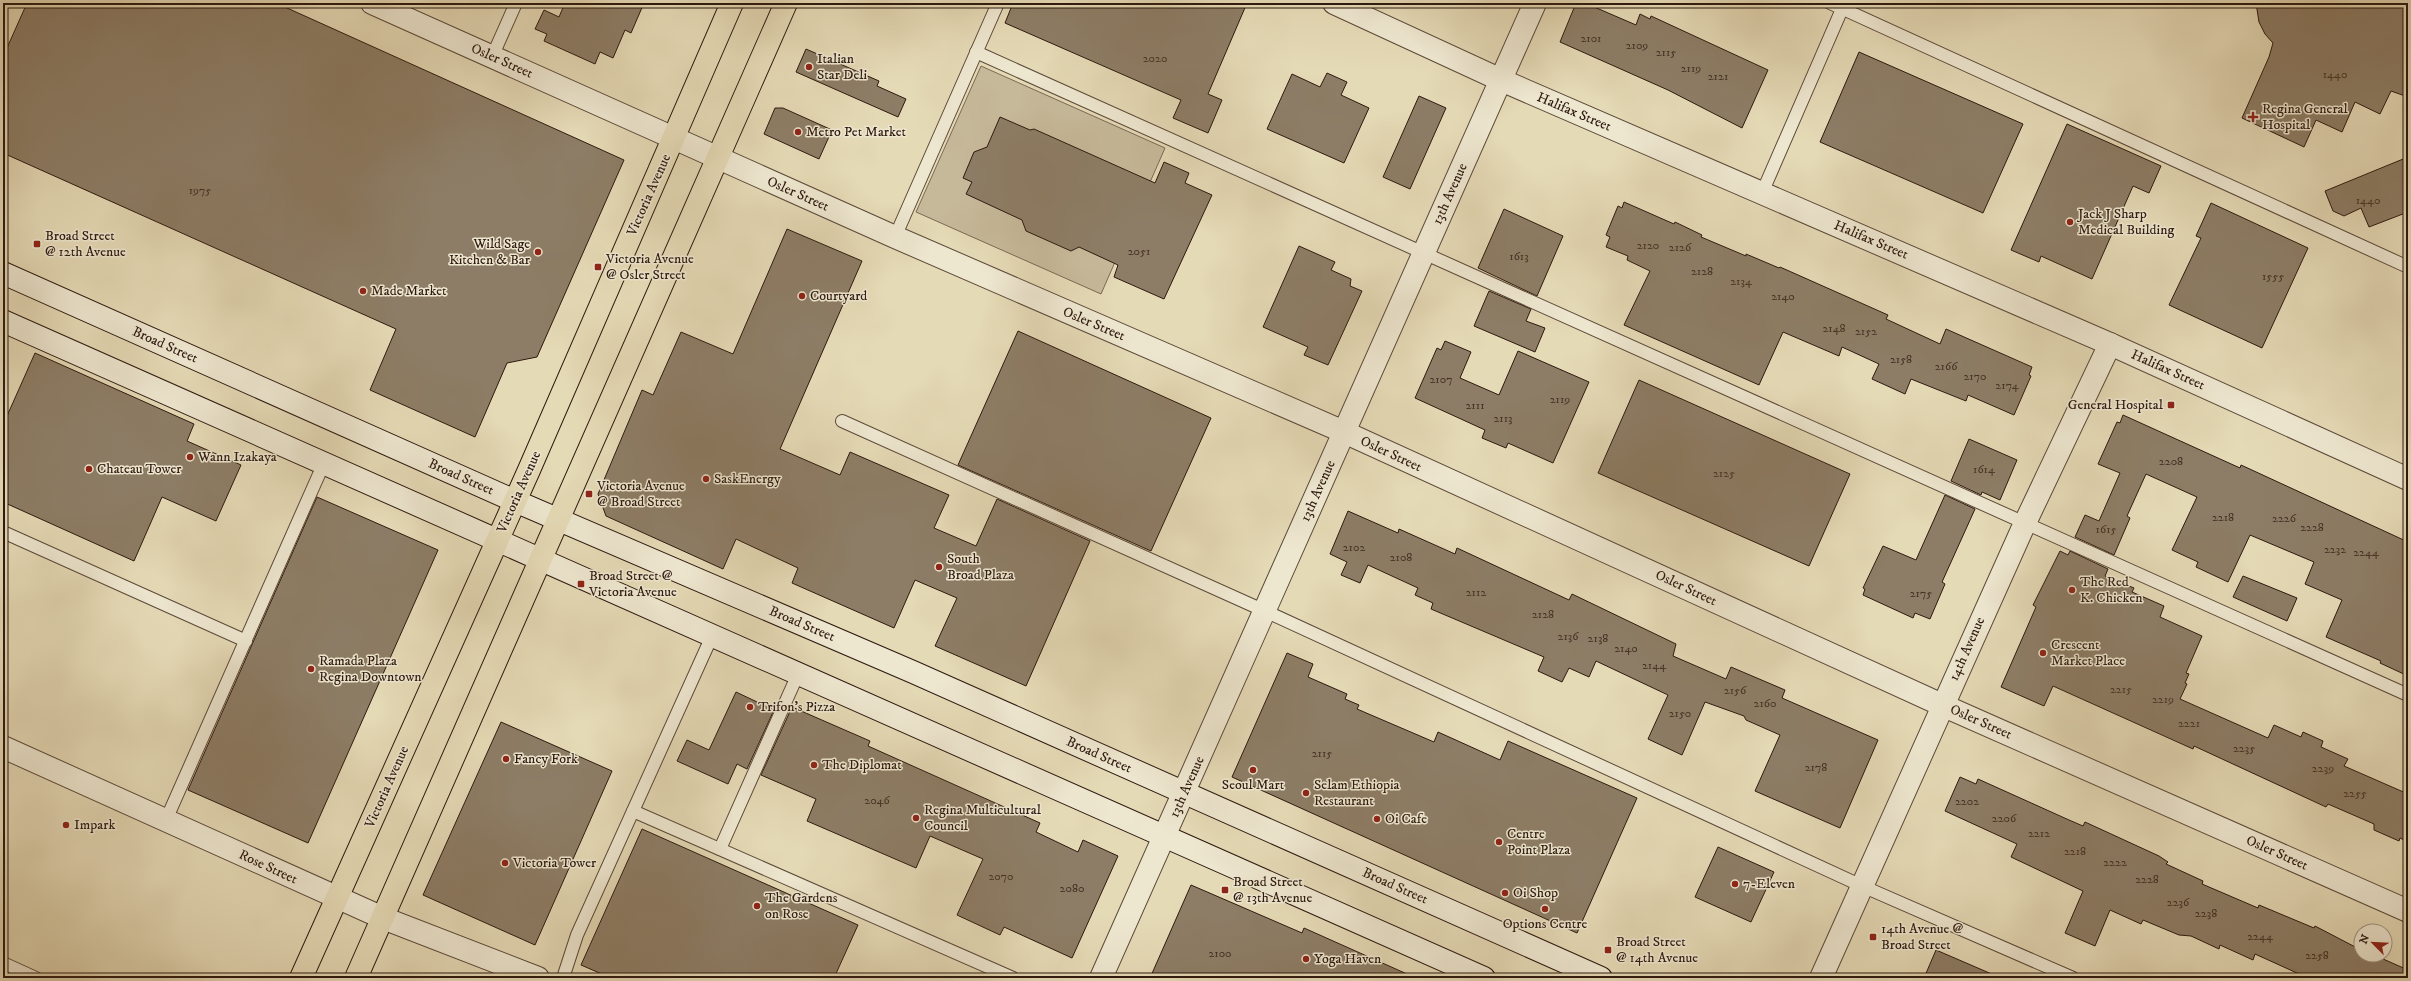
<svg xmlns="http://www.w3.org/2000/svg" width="2411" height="981" font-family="'IM FELL DW Pica',serif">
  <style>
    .green { fill: #c6b99a; stroke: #7a6954 }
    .building { fill: #8d7d66; stroke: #2d190f }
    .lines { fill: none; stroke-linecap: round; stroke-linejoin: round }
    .lane-casing { stroke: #5b4939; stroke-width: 14 }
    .street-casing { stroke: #5b4939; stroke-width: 24 }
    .secondary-casing { stroke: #2d190f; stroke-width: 24 }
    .primary-casing { stroke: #2d190f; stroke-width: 24 }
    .lane { stroke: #eee7d0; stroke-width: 12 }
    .street { stroke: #eee7d0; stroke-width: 22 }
    .secondary { stroke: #eee7d0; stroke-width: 22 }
    .primary { stroke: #e5dab6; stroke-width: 22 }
    .poi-dot { fill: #8f2418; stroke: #eee7d0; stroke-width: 1.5 }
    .labels { text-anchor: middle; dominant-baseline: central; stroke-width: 3; stroke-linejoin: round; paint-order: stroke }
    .number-label { font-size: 12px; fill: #453225 }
    .poi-label { font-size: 14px; fill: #2d190f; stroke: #eee7d0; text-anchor: start }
    .street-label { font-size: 14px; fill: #2d190f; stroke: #eee7d0 }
  </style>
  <rect width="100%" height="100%" fill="#e5dab6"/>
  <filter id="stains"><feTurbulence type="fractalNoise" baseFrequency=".005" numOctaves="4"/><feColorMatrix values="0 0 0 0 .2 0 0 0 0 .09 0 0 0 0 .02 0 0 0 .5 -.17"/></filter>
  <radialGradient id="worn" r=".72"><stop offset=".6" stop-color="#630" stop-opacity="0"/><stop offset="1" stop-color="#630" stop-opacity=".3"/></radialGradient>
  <!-- green -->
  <polygon class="green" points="981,66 1165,148 1101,294 916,212"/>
  <!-- building -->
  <g class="building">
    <polygon points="27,3 276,3 624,160 537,357 507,363 475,437 370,390 396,329 3,153 3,57"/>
    <polygon points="565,3 644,3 631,33 625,30 613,58 600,52 595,64 544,41 547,34 535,29 544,10 559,17"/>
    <polygon points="1013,3 1247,3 1208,94 1222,100 1208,133 1173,118 1181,100 1005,23"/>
    <polygon points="1576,3 1585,3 1636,25 1640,14 1650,19 1651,16 1768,70 1742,128 1668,90 1560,42"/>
    <polygon points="2256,3 2408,3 2408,97 2391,91 2380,114 2355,102 2342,132 2316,120 2304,147 2242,118 2269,57 2273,43 2265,34 2259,22"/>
    <polygon points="806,49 879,81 877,86 906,99 898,117 796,72"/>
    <polygon points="1859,52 2023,124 1983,213 1820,142"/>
    <polygon points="1327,73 1347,82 1341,95 1369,108 1344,163 1267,129 1292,74 1320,87"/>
    <polygon points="1419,96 1446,108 1410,189 1383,177"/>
    <polygon points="775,108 783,108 832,130 819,159 764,134"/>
    <polygon points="1000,117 1030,130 1034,129 1155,183 1164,162 1189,173 1185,183 1212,195 1164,299 1114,277 1118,265 1079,247 1071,251 1026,231 1022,220 966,194 972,182 963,178 974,152 987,147"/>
    <polygon points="2067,124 2161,166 2149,193 2133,186 2092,279 2041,256 2039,262 2011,250"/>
    <polygon points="2408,157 2408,212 2369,227 2361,208 2344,216 2333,211 2325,191"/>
    <polygon points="1624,202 1674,224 1675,222 1702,235 1701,237 1746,256 1746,254 1779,268 1780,267 1888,315 1886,319 1940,344 1946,329 2032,367 2029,375 2031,376 2014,415 1968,395 1966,401 1911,379 1905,394 1872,379 1879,364 1842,347 1839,356 1783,332 1759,385 1624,325 1650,271 1627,260 1628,256 1606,247 1610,237 1606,235 1618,206 1622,208"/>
    <polygon points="2211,203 2308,248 2262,348 2169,305 2201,238 2196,236"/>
    <polygon points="1504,209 1563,236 1537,296 1478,268"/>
    <polygon points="787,229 862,261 780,449 840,475 850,452 949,495 934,528 976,546 997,499 1090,541 1026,686 935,646 957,598 915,580 894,628 792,583 798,568 736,539 723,569 606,516 598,494 642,390 653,395 681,332 733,354"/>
    <polygon points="1299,246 1335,262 1331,270 1351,279 1350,286 1362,291 1328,365 1304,355 1308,347 1263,327"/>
    <polygon points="1489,291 1531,309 1526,321 1545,328 1535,352 1474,326"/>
    <polygon points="1018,331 1211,418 1151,551 958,465"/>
    <polygon points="1445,341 1471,352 1460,378 1499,395 1518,351 1589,382 1553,463 1508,443 1506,448 1482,438 1485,430 1415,398 1437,348 1441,350"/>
    <polygon points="35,353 194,424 187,441 241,465 216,521 162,497 134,561 3,502 3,425"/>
    <polygon points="1639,380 1850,474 1809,566 1598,473"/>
    <polygon points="2123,415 2240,468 2241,465 2408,542 2408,676 2380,663 2381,661 2326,637 2342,600 2305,584 2314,562 2250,535 2228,582 2196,567 2198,562 2172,550 2197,497 2146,474 2127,516 2130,518 2114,555 2075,537 2085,515 2099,521 2120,473 2098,464 2117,422 2120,423"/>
    <polygon points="1969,439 2017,460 2000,500 1982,492 1981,495 1951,481"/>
    <polygon points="1945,495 1975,509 1942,582 1945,584 1930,619 1915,613 1913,618 1863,595 1865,589 1863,588 1883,546 1916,560"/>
    <polygon points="317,497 438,550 308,843 188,790"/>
    <polygon points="1348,511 1398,533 1399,529 1455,554 1457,548 1569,600 1572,594 1676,644 1673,656 1726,679 1731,667 1785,690 1782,698 1878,740 1840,828 1755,791 1780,735 1746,720 1744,716 1705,702 1682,755 1648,739 1668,695 1596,661 1589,677 1569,668 1562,682 1538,671 1544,657 1431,609 1433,603 1415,595 1418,588 1368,565 1360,583 1341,575 1347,562 1330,554"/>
    <polygon points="2060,551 2068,555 2070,551 2108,569 2105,576 2134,588 2132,592 2164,606 2160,617 2202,636 2186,673 2189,674 2185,683 2187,684 2180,699 2268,738 2274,725 2301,737 2303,732 2323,741 2321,747 2348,759 2344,766 2408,794 2408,842 2400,838 2399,841 2374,830 2374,824 2328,804 2326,807 2194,746 2193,749 2053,686 2044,706 2001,687 2036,607 2033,605"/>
    <polygon points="2243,576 2297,598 2287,621 2233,597"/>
    <polygon points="1287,653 1313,664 1308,677 1347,694 1345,699 1359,705 1357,709 1434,742 1438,732 1500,760 1508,741 1637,798 1577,933 1232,777"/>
    <polygon points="736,692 774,710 747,769 737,764 728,784 677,761 687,740 709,750"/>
    <polygon points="792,707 870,741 868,746 1040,823 1036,832 1078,852 1083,840 1118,856 1072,958 1004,927 1000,935 957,915 983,859 930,836 916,868 807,821 816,799 761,775"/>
    <polygon points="501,722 612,771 535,945 423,895"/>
    <polygon points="1960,777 1976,784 1978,779 2069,820 2083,826 2085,822 2159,856 2168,862 2166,864 2203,881 2202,884 2258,908 2259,905 2314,928 2315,926 2361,950 2361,955 2374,955 2408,970 2408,978 2308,978 2255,954 2253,960 2220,945 2219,949 2191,936 2179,935 2143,920 2141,924 2110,910 2095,946 2065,933 2083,891 2011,857 2017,844 1945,811"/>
    <polygon points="642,829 858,925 834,978 611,978 581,965"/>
    <polygon points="1718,847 1774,872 1751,922 1695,897"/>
    <polygon points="1191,885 1302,933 1304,928 1416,978 1150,978"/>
    <polygon points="1936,950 2001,978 1924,978"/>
  </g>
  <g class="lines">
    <defs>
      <g id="lane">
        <polyline points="1830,3 2408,267"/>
        <polyline points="976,52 2408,695"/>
        <polyline points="492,57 516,3"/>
        <polyline points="1762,193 1842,9"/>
        <polyline points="895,237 998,3"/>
        <polyline points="842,421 1265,611 1862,886 2073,978"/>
        <polyline points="3,532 246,641"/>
        <polyline points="633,811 1013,978"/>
        <polyline points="166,820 324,463"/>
        <polyline points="720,849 798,674"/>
        <polyline points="3,963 36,978"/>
        <polyline points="563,978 577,935 712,636"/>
      </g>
      <g id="street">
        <polyline points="372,3 895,237 1344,432 1942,705 2408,911"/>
        <polyline points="1334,3 1501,80 2110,344 2408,479"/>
        <polyline points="3,747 383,918 538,978"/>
        <polyline points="1101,978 1535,3"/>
        <polyline points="1821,978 2025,523 2110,344"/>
      </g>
      <g id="secondary">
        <polyline points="3,273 515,501 913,672 1601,978"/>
        <polyline points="3,321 1484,978"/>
      </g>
      <g id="primary">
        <polyline points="301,978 529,470 732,3"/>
        <polyline points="356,978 786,3"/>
      </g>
    </defs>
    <!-- lane casing -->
    <use href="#lane" class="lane-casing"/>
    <!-- street casing -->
    <use href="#street" class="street-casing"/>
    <!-- secondary casing -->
    <use href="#secondary" class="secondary-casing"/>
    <!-- primary casing -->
    <use href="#primary" class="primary-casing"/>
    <!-- lane -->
    <use href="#lane" class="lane"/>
    <!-- street -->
    <use href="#street" class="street"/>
    <!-- secondary -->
    <use href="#secondary" class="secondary"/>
    <!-- primary -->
    <use href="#primary" class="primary"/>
  </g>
  <!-- markers -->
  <g class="poi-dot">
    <circle cx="809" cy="67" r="4"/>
    <path d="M2251 111h4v4h4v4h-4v4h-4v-4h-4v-4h4z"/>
    <circle cx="798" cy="132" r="4"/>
    <circle cx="2070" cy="222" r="4"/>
    <rect x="33" y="240" width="8" height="8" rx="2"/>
    <circle cx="538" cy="252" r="4"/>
    <rect x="594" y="263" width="8" height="8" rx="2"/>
    <circle cx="363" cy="291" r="4"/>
    <circle cx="802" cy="296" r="4"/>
    <rect x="2167" y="401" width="8" height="8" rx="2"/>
    <circle cx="190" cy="457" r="4"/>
    <circle cx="89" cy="469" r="4"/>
    <circle cx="706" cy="479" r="4"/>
    <rect x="585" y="490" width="8" height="8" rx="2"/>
    <circle cx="939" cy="567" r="4"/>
    <rect x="577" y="580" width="8" height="8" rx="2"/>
    <circle cx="2072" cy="590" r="4"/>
    <circle cx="2043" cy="653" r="4"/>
    <circle cx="311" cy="669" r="4"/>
    <circle cx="750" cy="707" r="4"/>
    <circle cx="506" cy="759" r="4"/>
    <circle cx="814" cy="765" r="4"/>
    <circle cx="1253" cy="770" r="4"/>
    <circle cx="1306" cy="793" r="4"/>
    <circle cx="916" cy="818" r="4"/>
    <circle cx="1377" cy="819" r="4"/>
    <circle cx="66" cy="825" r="4"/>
    <circle cx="1499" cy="842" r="4"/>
    <circle cx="505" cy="863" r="4"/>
    <circle cx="1735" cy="884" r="4"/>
    <rect x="1221" y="886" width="8" height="8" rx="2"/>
    <circle cx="1505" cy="893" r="4"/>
    <circle cx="757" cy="906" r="4"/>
    <circle cx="1545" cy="909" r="4"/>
    <rect x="1869" y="933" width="8" height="8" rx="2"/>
    <rect x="1604" y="946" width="8" height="8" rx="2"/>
    <circle cx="1306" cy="959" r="4"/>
  </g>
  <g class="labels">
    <!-- number labels -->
    <g class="number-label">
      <text x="1591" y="38">2101</text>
      <text x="1637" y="45">2109</text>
      <text x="1666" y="52">2115</text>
      <text x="1155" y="58">2020</text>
      <text x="1691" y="68">2119</text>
      <text x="2335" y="74">1440</text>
      <text x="1718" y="76">2121</text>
      <text x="200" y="190">1975</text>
      <text x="2368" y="200">1440</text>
      <text x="1648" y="245">2120</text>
      <text x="1680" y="247">2126</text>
      <text x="1139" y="251">2051</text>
      <text x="1519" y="256">1613</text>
      <text x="1702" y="271">2128</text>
      <text x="2273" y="276">1555</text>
      <text x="1741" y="281">2134</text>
      <text x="1783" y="296">2140</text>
      <text x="1834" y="328">2148</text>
      <text x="1866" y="331">2152</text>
      <text x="1901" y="359">2158</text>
      <text x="1946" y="366">2166</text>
      <text x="1975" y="376">2170</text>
      <text x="1441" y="379">2107</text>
      <text x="2007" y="385">2174</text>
      <text x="1560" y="399">2119</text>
      <text x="1475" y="405">2111</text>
      <text x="1503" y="418">2113</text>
      <text x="2171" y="461">2208</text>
      <text x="1984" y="469">1614</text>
      <text x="1724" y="473">2125</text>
      <text x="2223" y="517">2218</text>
      <text x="2284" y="518">2226</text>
      <text x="2312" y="527">2228</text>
      <text x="2106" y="529">1615</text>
      <text x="1354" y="547">2102</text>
      <text x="2335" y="549">2232</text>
      <text x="2366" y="552">2244</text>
      <text x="1401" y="557">2108</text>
      <text x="1476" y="592">2112</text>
      <text x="1921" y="593">2175</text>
      <text x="1543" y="614">2128</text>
      <text x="1568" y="636">2136</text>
      <text x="1598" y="638">2138</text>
      <text x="1626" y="648">2140</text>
      <text x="1654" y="665">2144</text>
      <text x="2121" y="689">2215</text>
      <text x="1735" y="690">2156</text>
      <text x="2163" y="699">2219</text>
      <text x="1765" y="703">2160</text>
      <text x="1680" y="713">2150</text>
      <text x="2189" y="723">2221</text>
      <text x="2244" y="748">2235</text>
      <text x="1322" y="753">2115</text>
      <text x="1816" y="767">2178</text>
      <text x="2323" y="768">2239</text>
      <text x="2355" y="793">2255</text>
      <text x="877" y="800">2046</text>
      <text x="1967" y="801">2202</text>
      <text x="2004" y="818">2206</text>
      <text x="2039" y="833">2212</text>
      <text x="2075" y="851">2218</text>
      <text x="2115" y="862">2222</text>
      <text x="1001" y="876">2070</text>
      <text x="2147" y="879">2228</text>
      <text x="1072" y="888">2080</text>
      <text x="2178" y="902">2236</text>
      <text x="2206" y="913">2238</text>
      <text x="2260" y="936">2244</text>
      <text x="1220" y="953">2100</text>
      <text x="2317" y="955">2258</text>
    </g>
    <!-- poi labels -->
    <g class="poi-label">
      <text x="817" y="59">Italian<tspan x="817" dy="16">Star Deli</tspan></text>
      <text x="2262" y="109">Regina General<tspan x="2262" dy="16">Hospital</tspan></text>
      <text x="806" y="132">Metro Pet Market</text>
      <text x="2078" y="214">Jack J Sharp<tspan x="2078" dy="16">Medical Building</tspan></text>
      <text x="45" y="236">Broad Street<tspan x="45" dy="16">@ 12th Avenue</tspan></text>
      <text x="530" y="244" text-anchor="end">Wild Sage<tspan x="530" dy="16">Kitchen &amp; Bar</tspan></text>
      <text x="606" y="259">Victoria Avenue<tspan x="606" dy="16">@ Osler Street</tspan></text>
      <text x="371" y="291">Made Market</text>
      <text x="810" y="296">Courtyard</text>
      <text x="2163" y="405" text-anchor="end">General Hospital</text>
      <text x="198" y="457">Wann Izakaya</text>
      <text x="97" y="469">Chateau Tower</text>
      <text x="714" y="479">SaskEnergy</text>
      <text x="597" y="486">Victoria Avenue<tspan x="597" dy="16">@ Broad Street</tspan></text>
      <text x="947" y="559">South<tspan x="947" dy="16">Broad Plaza</tspan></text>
      <text x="589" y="576">Broad Street @<tspan x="589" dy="16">Victoria Avenue</tspan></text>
      <text x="2080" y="582">The Red<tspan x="2080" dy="16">K. Chicken</tspan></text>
      <text x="2051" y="645">Crescent<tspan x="2051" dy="16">Market Place</tspan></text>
      <text x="319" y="661">Ramada Plaza<tspan x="319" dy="16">Regina Downtown</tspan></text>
      <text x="758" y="707">Trifon's Pizza</text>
      <text x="514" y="759">Fancy Fork</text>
      <text x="822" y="765">The Diplomat</text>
      <text x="1253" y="785" text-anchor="middle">Seoul Mart</text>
      <text x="1314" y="785">Selam Ethiopia<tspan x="1314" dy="16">Restaurant</tspan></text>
      <text x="924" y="810">Regina Multicultural<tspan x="924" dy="16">Council</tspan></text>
      <text x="1385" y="819">Oi Cafe</text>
      <text x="74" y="825">Impark</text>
      <text x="1507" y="834">Centre<tspan x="1507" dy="16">Point Plaza</tspan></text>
      <text x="513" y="863">Victoria Tower</text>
      <text x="1233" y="882">Broad Street<tspan x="1233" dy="16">@ 13th Avenue</tspan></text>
      <text x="1743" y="884">7-Eleven</text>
      <text x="1513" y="893">Oi Shop</text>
      <text x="765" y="898">The Gardens<tspan x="765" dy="16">on Rose</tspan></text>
      <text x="1545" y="924" text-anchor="middle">Options Centre</text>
      <text x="1881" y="929">14th Avenue @<tspan x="1881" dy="16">Broad Street</tspan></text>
      <text x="1616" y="942">Broad Street<tspan x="1616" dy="16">@ 14th Avenue</tspan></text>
      <text x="1314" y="959">Yoga Haven</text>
    </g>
    <!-- street labels -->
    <g class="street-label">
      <text transform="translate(502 61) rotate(24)">Osler Street</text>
      <text transform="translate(1574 112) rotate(23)">Halifax Street</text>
      <text transform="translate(798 194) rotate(24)">Osler Street</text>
      <text transform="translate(1450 194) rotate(-66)">13th Avenue</text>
      <text transform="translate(649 195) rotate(-66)">Victoria Avenue</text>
      <text transform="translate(1871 240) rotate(23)">Halifax Street</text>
      <text transform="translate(1094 324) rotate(23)">Osler Street</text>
      <text transform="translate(165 345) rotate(24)">Broad Street</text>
      <text transform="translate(2168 370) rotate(24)">Halifax Street</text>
      <text transform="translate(1391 454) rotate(25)">Osler Street</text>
      <text transform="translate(461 477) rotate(24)">Broad Street</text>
      <text transform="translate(1318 491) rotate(-66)">13th Avenue</text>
      <text transform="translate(519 492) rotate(-66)">Victoria Avenue</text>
      <text transform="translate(1686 588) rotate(25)">Osler Street</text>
      <text transform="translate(802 624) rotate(23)">Broad Street</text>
      <text transform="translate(1967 649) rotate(-66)">14th Avenue</text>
      <text transform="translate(1981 722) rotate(24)">Osler Street</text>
      <text transform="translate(1099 755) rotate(24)">Broad Street</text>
      <text transform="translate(387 787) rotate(-66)">Victoria Avenue</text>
      <text transform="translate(1187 787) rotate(-66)">13th Avenue</text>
      <text transform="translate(2277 853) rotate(24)">Osler Street</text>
      <text transform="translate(268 867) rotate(25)">Rose Street</text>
      <text transform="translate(1395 886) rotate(24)">Broad Street</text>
    </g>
  </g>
  <!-- margin -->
  <rect width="2411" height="981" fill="none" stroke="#e5dab6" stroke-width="16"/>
  <rect x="4" y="4" width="2403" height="973" fill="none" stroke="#2d190f" stroke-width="2"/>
  <rect x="8" y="8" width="2395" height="965" fill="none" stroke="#2d190f"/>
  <!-- north arrow -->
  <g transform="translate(2373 943) rotate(294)"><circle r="19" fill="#eee7d0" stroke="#a19583"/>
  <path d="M0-3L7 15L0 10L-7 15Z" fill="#8f2418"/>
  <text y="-6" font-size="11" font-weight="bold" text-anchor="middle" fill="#2d190f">N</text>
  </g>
  <rect width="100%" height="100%" filter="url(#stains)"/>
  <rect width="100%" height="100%" fill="url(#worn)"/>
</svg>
